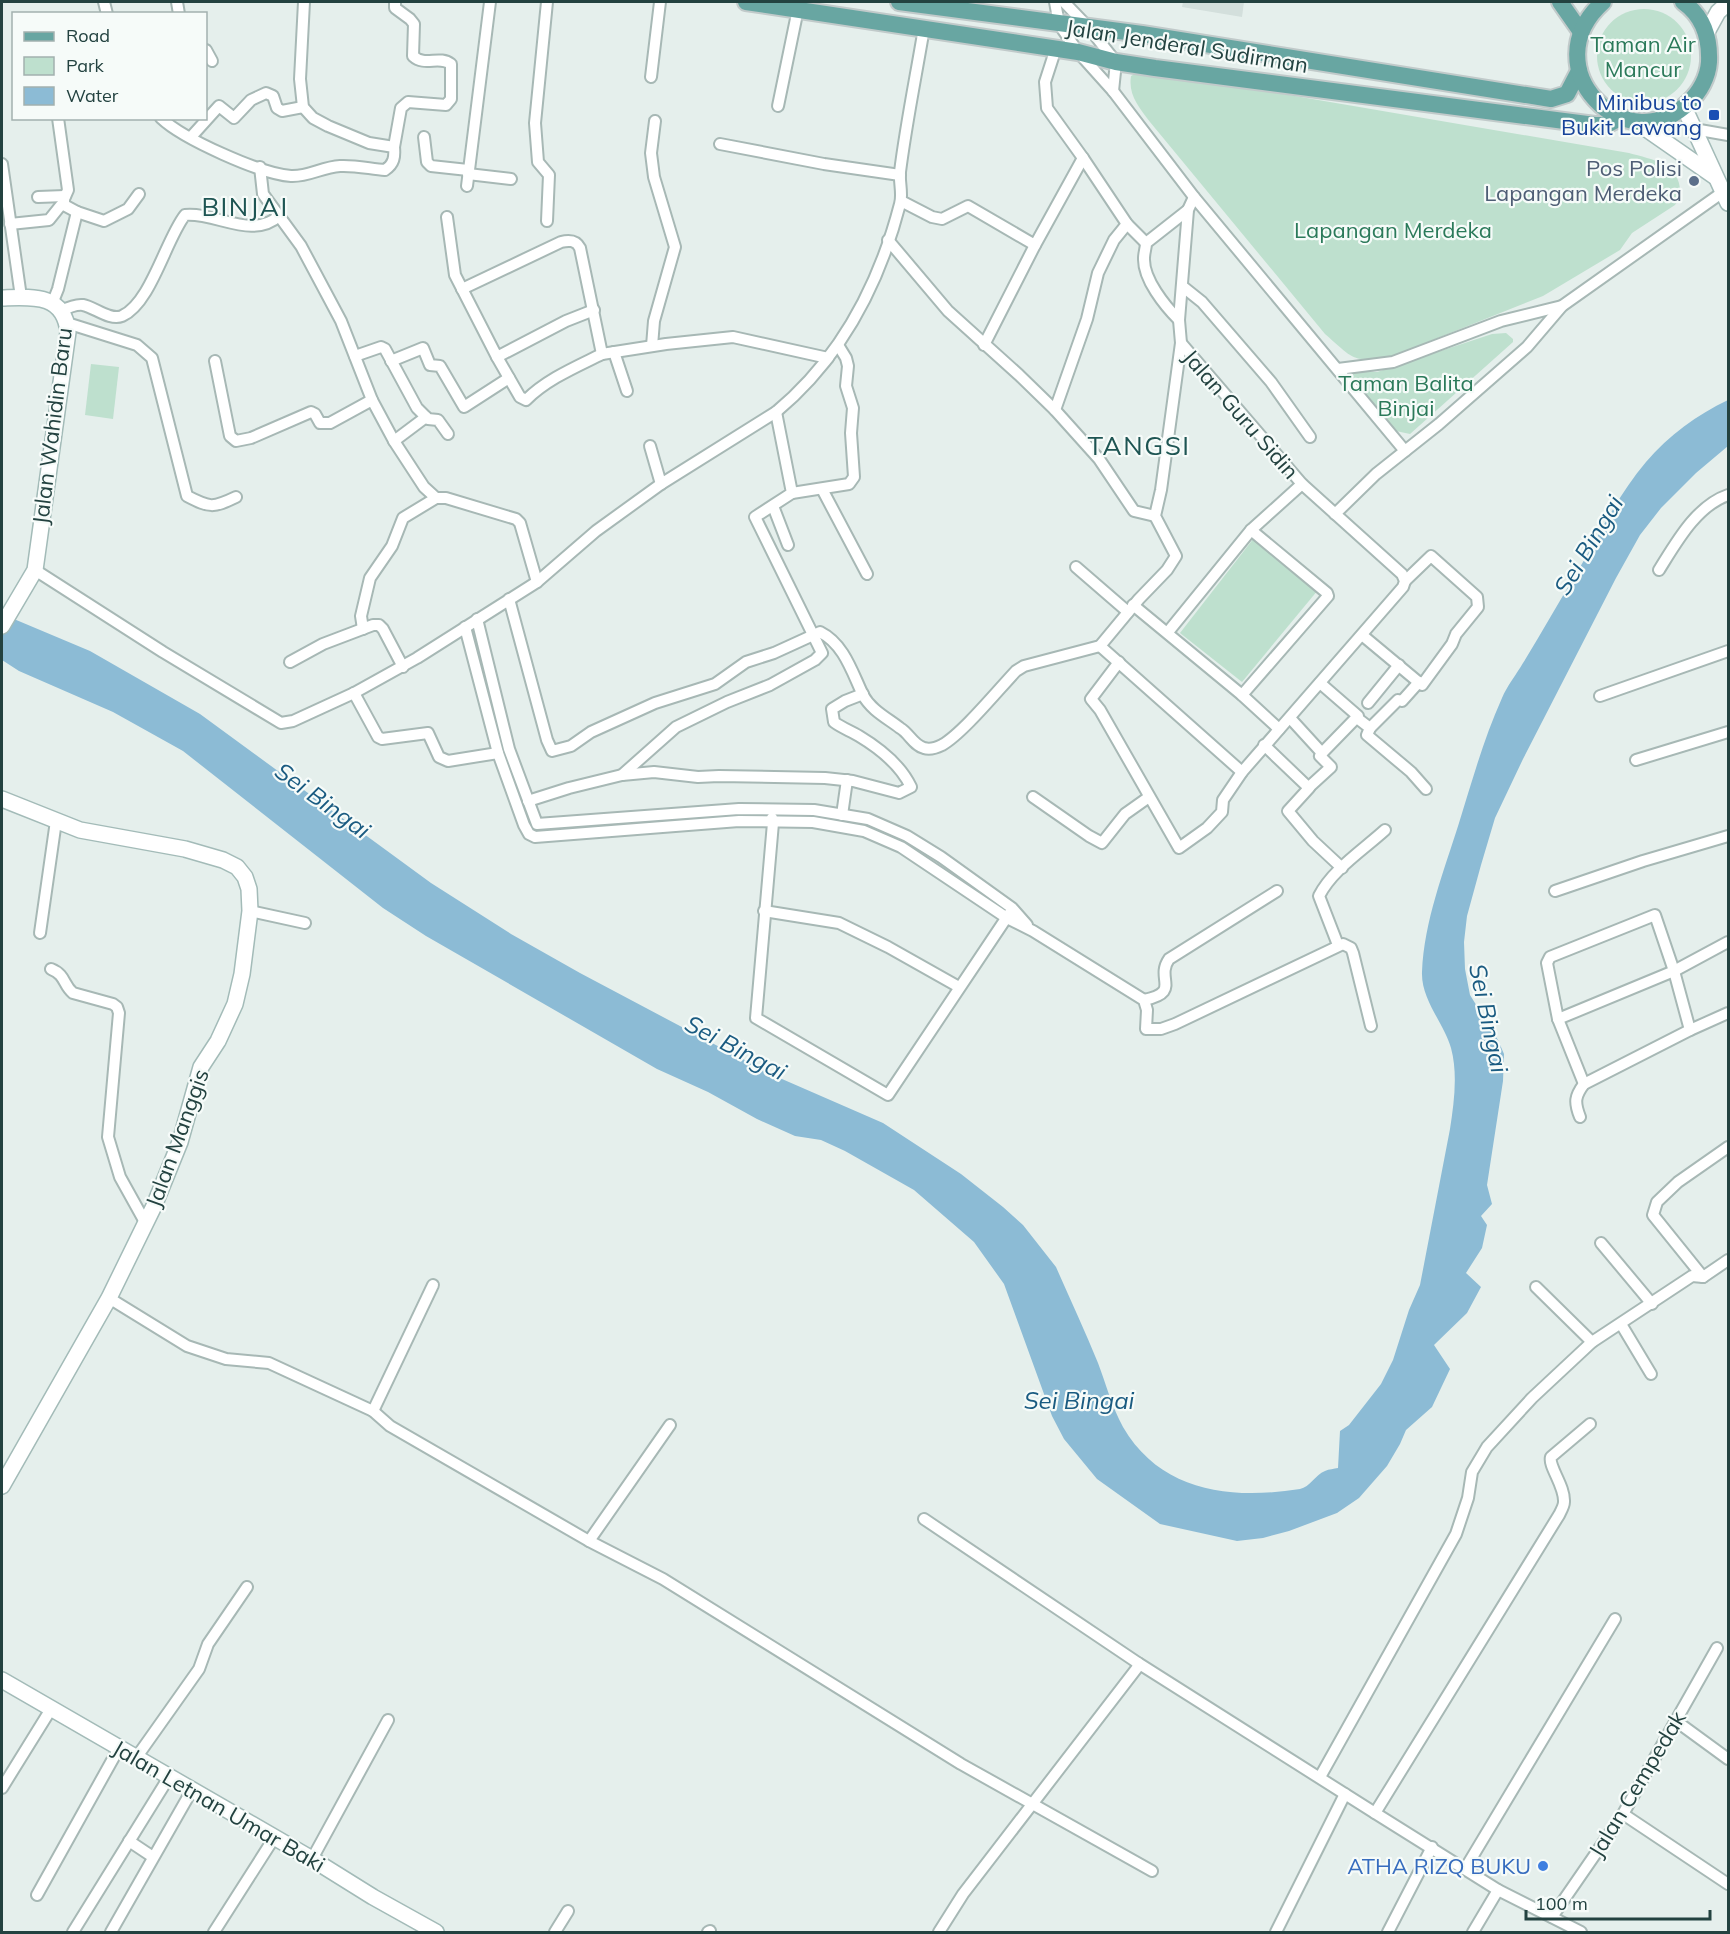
<svg xmlns="http://www.w3.org/2000/svg" width="1730" height="1934" font-family="Mulish,sans-serif">
  <style>
    .built { fill: #d3dfdc }
    .green { fill: #bee0ce }
    .water { fill: #8cbbd5 }
    .lines { fill: none; stroke-linecap: round; stroke-linejoin: round }
    .street-casing { stroke: #a7b8b5; stroke-width: 14 }
    .secondary-casing { stroke: #a3bbb8; stroke-width: 18 }
    .primary-casing { stroke: #c1caca; stroke-width: 20 }
    .street { stroke: #fff; stroke-width: 10 }
    .secondary { stroke: #fff; stroke-width: 15 }
    .primary { stroke: #68a6a2; stroke-width: 16 }
    .transit-dot { fill: #1a4fb4; stroke: #f6fbf9; stroke-width: 2 }
    .service-dot { fill: #5c6f8a; stroke: #f6fbf9; stroke-width: 2 }
    .shop-dot { fill: #3f7fe0; stroke: #f6fbf9; stroke-width: 2 }
    .labels { text-anchor: middle; dominant-baseline: central; stroke-width: 4.5; stroke-linejoin: round; paint-order: stroke }
    .park-label { font-size: 22px; fill: #2b7a5a; stroke: #f6fbf9 }
    .street-label { font-size: 22px; fill: #234240; stroke: #f6fbf9 }
    .transit-label { font-size: 22px; fill: #164399; stroke: #f6fbf9; text-anchor: end }
    .service-label { font-size: 22px; fill: #4e5e75; stroke: #f6fbf9; text-anchor: end }
    .shop-label { font-size: 22px; fill: #366cbe; stroke: #f6fbf9; text-anchor: end }
    .water-label { font-size: 24px; font-style: italic; fill: #1a5b81; stroke: #f6fbf9 }
    .quarter-label { font-size: 26px; letter-spacing: 1.5px; fill: #1e5553; stroke: #f6fbf9 }
  </style>
  <rect width="100%" height="100%" fill="#e5efec"/>
  <!-- built -->
  <polygon class="built" points="1183,2 1244,2 1242,17 1182,7"/>
  <!-- green -->
  <g class="green">
    <circle cx="1644" cy="56" r="47"/>
    <path d="M1142 70 1629 153C1640 156 1654 159 1665 165 1679 173 1685 192 1675 205L1632 233 1620 250 1543 296 1390 357C1352 363 1354 359 1325 334L1150 122C1139 107 1128 95 1131 76Z"/>
    <polygon points="1506,333 1513,339 1513,342 1410,434 1396,431 1388,425 1351,378 1350,370 1377,372 1492,334"/>
    <polygon points="91,364 119,367 113,419 85,415"/>
    <polygon points="1254,538 1318,590 1242,682 1180,633"/>
  </g>
  <!-- water -->
  <path class="water" d="M1728 400V446L1696 473 1661 508 1640 535 1616 578 1523 759 1495 818 1481 865 1467 916 1464 942 1465 969 1470 995 1498 1040 1504 1054 1503 1081 1487 1185 1492 1204 1481 1216 1487 1225 1482 1248 1466 1273 1481 1287 1467 1313 1434 1345 1450 1369 1432 1407 1406 1430 1400 1444 1387 1466 1359 1498 1337 1513 1289 1531 1263 1538 1237 1541 1160 1524 1097 1479 1064 1439 1052 1416 1004 1284 974 1242 914 1190 845 1151 821 1140 795 1136 757 1119 708 1092 657 1069 426 936 383 908 183 751 113 712 19 671 2 660V614L90 651 200 714 431 883 511 934 580 973 729 1052 782 1079 883 1123 961 1174 1003 1207 1023 1225 1056 1267C1070 1299 1085 1331 1098 1363 1106 1384 1112 1407 1123 1427 1161 1492 1231 1500 1300 1489 1310 1487 1315 1475 1325 1471 1329 1469 1334 1469 1338 1468L1340 1431 1349 1425 1381 1384 1393 1360 1409 1310 1420 1285 1450 1129C1454 1103 1458 1074 1451 1048 1444 1023 1421 1000 1422 972 1424 921 1444 871 1459 823 1472 781 1484 738 1502 698 1507 686 1516 675 1523 663 1541 634 1558 603 1576 574 1599 536 1617 496 1646 462 1669 435 1697 415 1728 400Z"/>
  <g class="lines">
    <defs>
      <g id="street">
        <polyline points="104,2 107,14"/>
        <polyline points="177,2 179,14"/>
        <polyline points="1055,2 1059,24 1078,52 1113,91 1194,197 1405,451"/>
        <polyline points="1064,2 1089,28 1116,62 1113,91"/>
        <polyline points="1056,48 1045,82 1047,108 1083,158 1127,224 1146,243"/>
        <polyline points="206,50 212,61"/>
        <polyline points="651,77 660,2"/>
        <polyline points="778,106 798,9"/>
        <polyline points="58,118 68,190 64,199 64,205 77,212"/>
        <path d="M161 118C183 139 261 174 291 176 308 177 322 167 340 166 354 165 371 169 385 170 394 164 395 157 394 147L369 143 328 126 313 118 303 107 300 79 304 2"/>
        <polyline points="1694,129 1728,135"/>
        <polyline points="191,137 219,106 234,118 251,100 266,93 273,96 277,108 282,111 303,107"/>
        <polyline points="424,137 427,162 431,166 468,170"/>
        <polyline points="720,144 824,164 900,175"/>
        <path d="M394 147 401 108 408 102 446 105 451 99V64C439 55 425 67 413 56L414 24 410 19 395 8V2"/>
        <polyline points="2,164 21,297"/>
        <polyline points="260,167 263,194 301,246 341,321 372,400 394,441 424,487 436,498 446,498 516,519 520,523 537,582"/>
        <polyline points="468,174 511,179"/>
        <polyline points="467,186 490,2"/>
        <polyline points="38,197 65,196"/>
        <polyline points="901,201 932,217 942,219 968,206 1035,245"/>
        <path d="M447 217 455 275 497 357 520 397 526 400C547 379 576 367 602 354"/>
        <polyline points="547,221 549,175 538,162 535,123 547,2"/>
        <polyline points="10,224 49,220 61,205 64,205"/>
        <polyline points="888,240 948,311 1019,375 1055,410 1099,459 1134,511 1155,516"/>
        <polyline points="1182,286 1202,302 1271,382 1310,437"/>
        <path d="M462 289 561 242C569 240 576 240 580 248L602 354 666 344 733 337 828 358"/>
        <polyline points="52,304 58,289 77,212 104,221 128,209 139,194"/>
        <path d="M61 311C67 308 75 304 83 305 94 307 110 321 122 316 151 303 166 239 185 215 216 212 252 240 279 216"/>
        <path d="M1179 320C1165 306 1143 279 1144 258 1144 253 1146 248 1146 243L1188 210"/>
        <path d="M67 323 137 345 152 358 187 496C210 508 213 508 236 497"/>
        <polyline points="984,345 1035,245 1083,158"/>
        <polyline points="652,346 654,321 675,247 654,177 651,153 655,121"/>
        <polyline points="614,352 627,391"/>
        <polyline points="355,356 381,347 385,349 417,408 428,419 438,420 448,434"/>
        <polyline points="497,357 566,321 594,310"/>
        <polyline points="215,361 230,436 236,441 251,438 311,412 315,414 320,423 330,423 372,400"/>
        <polyline points="391,361 423,348 430,365 440,366 464,407 509,378"/>
        <polyline points="1338,369 1393,362 1501,321 1562,306"/>
        <polyline points="1055,410 1087,319 1098,273 1114,240 1127,224"/>
        <polyline points="394,441 426,417"/>
        <polyline points="650,446 661,484"/>
        <polyline points="822,489 867,574"/>
        <polyline points="792,493 849,484 854,477 851,433 853,408 846,386 848,366 846,358 838,345"/>
        <polyline points="773,506 788,545"/>
        <polyline points="1335,514 1376,474 1439,424 1527,347 1562,306 1723,192"/>
        <polyline points="1076,567 1128,612"/>
        <path d="M35 570 163 652 281 723 293 721 354 693 417 658 537 582 596 531 661 484 776 412C841 358 879 285 900 204 903 194 899 183 900 172 906 124 916 76 924 28"/>
        <path d="M1659 570C1676 543 1696 506 1728 495"/>
        <path d="M509 599 547 740 552 751 571 746 591 732 655 703 715 684 746 662 774 653 820 632C844 644 852 672 863 695 871 710 887 718 900 728 909 733 913 745 924 748 930 750 936 748 942 745 962 734 998 690 1016 671L1024 666 1100 646 1139 599 1167 570 1176 556 1155 516 1161 490 1181 343 1179 320 1188 210 1194 197"/>
        <polyline points="1133,605 1242,695 1279,729"/>
        <polyline points="477,619 509,749 537,824 739,809 814,810 868,819 907,836 941,857 1012,908 1027,925"/>
        <polyline points="465,627 498,753 524,825 529,834 535,837 739,821 813,822 864,831 901,847 1007,918 1033,931 1144,1000 1147,1010 1146,1029 1161,1029 1175,1024 1343,944 1351,948 1353,953 1371,1026"/>
        <polyline points="363,629 361,616 370,578 392,546 403,518 436,498"/>
        <polyline points="1168,632 1251,530 1302,484"/>
        <polyline points="1362,635 1422,685 1452,644 1456,634 1478,607 1477,597 1431,556 1405,581"/>
        <polyline points="1100,646 1242,772"/>
        <polyline points="290,662 323,644 373,625 379,625 383,629 403,667"/>
        <polyline points="1119,662 1091,699 1100,710 1179,848 1207,828 1222,812 1223,800 1242,772 1403,587 1405,581 1402,574 1302,484 1181,343"/>
        <polyline points="1320,683 1358,716 1322,753"/>
        <polyline points="354,693 378,737 382,739 428,733 439,757 448,761 498,753"/>
        <polyline points="1242,695 1328,596 1327,593 1251,530"/>
        <polyline points="1600,696 1728,651"/>
        <polyline points="1368,703 1399,665"/>
        <polyline points="1290,718 1322,753 1320,756 1331,767 1308,788"/>
        <polyline points="1357,718 1370,728 1398,700 1402,701 1419,682"/>
        <polyline points="1370,728 1367,735 1411,772 1426,789"/>
        <polyline points="1264,745 1309,788 1288,811 1313,841 1342,868"/>
        <polyline points="1636,760 1728,732"/>
        <path d="M622 775 654 772 698 777 719 776 825 778 853 781 899 793 911 787C901 766 879 748 859 736 851 731 842 728 834 722L832 709 845 701 863 694"/>
        <polyline points="1033,797 1089,836 1102,843 1125,814 1149,797"/>
        <polyline points="528,801 569,788 622,775 676,727 727,702 770,685 815,660 822,653 755,517 792,493 776,412"/>
        <polyline points="842,815 847,780"/>
        <polyline points="772,818 773,823 756,1018 888,1095 1009,914"/>
        <polyline points="1555,891 1643,861 1728,836"/>
        <polyline points="250,911 305,923"/>
        <polyline points="764,911 839,923 888,947 959,987"/>
        <polyline points="40,933 56,821"/>
        <path d="M1338 945 1319 896C1332 870 1363 850 1385 830"/>
        <path d="M51 969C66 975 63 985 73 993L113 1004 117 1007 119 1013 108 1137 120 1177 145 1222"/>
        <path d="M1144 1000C1182 992 1155 979 1169 959L1277 891"/>
        <polyline points="1558,1019 1674,971 1728,942"/>
        <polyline points="1584,1084 1558,1019 1547,963 1550,957 1655,915 1674,971 1690,1030"/>
        <path d="M1580 1117C1574 1102 1575 1096 1584 1084L1690 1030 1728 1013"/>
        <polyline points="1601,1243 1652,1304"/>
        <polyline points="1703,1277 1653,1215 1657,1202 1678,1182 1728,1147"/>
        <polyline points="1536,1287 1592,1342"/>
        <polyline points="109,1298 187,1346 226,1359 269,1363 373,1411 390,1426 589,1541 663,1579 961,1764 1152,1871"/>
        <polyline points="1621,1324 1651,1374"/>
        <polyline points="373,1411 433,1285"/>
        <polyline points="924,1519 1138,1663 1375,1813 1498,1890 1581,1932"/>
        <polyline points="589,1541 670,1425"/>
        <polyline points="1676,1721 1728,1759"/>
        <polyline points="136,1758 199,1669 208,1644 247,1587"/>
        <polyline points="1320,1777 1456,1534 1468,1498 1472,1472 1487,1447 1532,1398 1592,1342 1692,1276 1703,1277 1728,1260"/>
        <polyline points="2,1788 51,1709"/>
        <path d="M1375 1813 1559 1515C1561 1511 1564 1506 1564 1502 1565 1486 1548 1466 1551 1457L1590 1424"/>
        <polyline points="1623,1814 1728,1884"/>
        <polyline points="129,1841 153,1857"/>
        <polyline points="312,1859 388,1720"/>
        <polyline points="1465,1869 1615,1619"/>
        <polyline points="37,1895 119,1748"/>
        <polyline points="1552,1917 1623,1814 1717,1648"/>
        <polyline points="73,1932 169,1777"/>
        <polyline points="111,1932 192,1790"/>
        <polyline points="214,1932 274,1838"/>
        <polyline points="555,1932 568,1911"/>
        <polyline points="708,1932 710,1931"/>
        <polyline points="939,1932 963,1894 1137,1668 1138,1663"/>
        <polyline points="1276,1932 1345,1794"/>
        <polyline points="1388,1932 1432,1847"/>
        <polyline points="1473,1932 1498,1890"/>
      </g>
      <g id="secondary">
        <polyline points="1707,32 1718,12 1728,3"/>
        <polyline points="1684,107 1728,203"/>
        <polyline points="1635,121 1714,176"/>
        <path d="M2 298C31 297 64 293 68 332L35 570 2 626"/>
        <polyline points="2,799 80,830 185,849 223,860 237,867 245,877 249,889 250,911 242,974 235,1004 218,1041 201,1067 180,1142 154,1206 109,1298 2,1486"/>
        <polyline points="2,1680 312,1859 373,1897 436,1932"/>
      </g>
      <g id="primary">
        <polyline points="746,2 1078,52 1116,62 1155,68 1595,125 1606,125 1620,118"/>
        <polyline points="899,2 1142,34 1551,99 1567,94 1579,71"/>
        <polyline points="1560,2 1581,32"/>
        <path d="M1603 2C1531 67 1626 164 1689 102 1700 92 1708 77 1709 62 1710 38 1703 16 1683 2"/>
      </g>
    </defs>
    <!-- street casing -->
    <use href="#street" class="street-casing"/>
    <!-- secondary casing -->
    <use href="#secondary" class="secondary-casing"/>
    <!-- primary casing -->
    <use href="#primary" class="primary-casing"/>
    <!-- street -->
    <use href="#street" class="street"/>
    <!-- secondary -->
    <use href="#secondary" class="secondary"/>
    <!-- primary -->
    <use href="#primary" class="primary"/>
  </g>
  <!-- markers -->
  <rect class="transit-dot" x="1708" y="109" width="12" height="12" rx="3"/>
  <circle class="service-dot" cx="1694" cy="181" r="6"/>
  <circle class="shop-dot" cx="1543" cy="1866" r="6"/>
  <g class="labels">
    <!-- park labels -->
    <g class="park-label">
      <text x="1643" y="44">Taman Air<tspan x="1643" dy="25">Mancur</tspan></text>
      <text x="1393" y="230">Lapangan Merdeka</text>
      <text x="1406" y="383">Taman Balita<tspan x="1406" dy="25">Binjai</tspan></text>
    </g>
    <!-- street labels -->
    <g class="street-label">
      <text transform="translate(1187 46) rotate(9)">Jalan Jenderal Sudirman</text>
      <text transform="translate(1241 414) rotate(49)">Jalan Guru Sidin</text>
      <text transform="translate(52 426) rotate(-83)">Jalan Wahidin Baru</text>
      <text transform="translate(177 1138) rotate(-70)">Jalan Manggis</text>
      <text transform="translate(1637 1784) rotate(-59)">Jalan Cempedak</text>
      <text transform="translate(219 1806) rotate(30)">Jalan Letnan Umar Baki</text>
    </g>
    <!-- transit labels -->
    <g class="transit-label">
      <text x="1702" y="102">Minibus to<tspan x="1702" dy="25">Bukit Lawang</tspan></text>
    </g>
    <!-- service labels -->
    <g class="service-label">
      <text x="1682" y="168">Pos Polisi<tspan x="1682" dy="25">Lapangan Merdeka</tspan></text>
    </g>
    <!-- shop labels -->
    <g class="shop-label">
      <text x="1531" y="1866">ATHA RIZQ BUKU</text>
    </g>
    <!-- water labels -->
    <g class="water-label">
      <text transform="translate(1588 545) rotate(-59)">Sei Bingai</text>
      <text transform="translate(323 800) rotate(36)">Sei Bingai</text>
      <text transform="translate(1489 1018) rotate(78)">Sei Bingai</text>
      <text transform="translate(736 1047) rotate(28)">Sei Bingai</text>
      <text x="1079" y="1400">Sei Bingai</text>
    </g>
    <!-- quarter labels -->
    <g class="quarter-label">
      <text x="245" y="206">BINJAI</text>
      <text x="1139" y="445">TANGSI</text>
    </g>
  </g>
  <!-- border -->
  <rect width="1730" height="1934" fill="none" stroke="#234240" stroke-width="6"/>
  <!-- legend -->
  <rect x="12" y="12" width="195" height="108" fill="#f6fbf9" stroke="#a2b1af" stroke-width="1.5"/>
  <rect x="24" y="32" width="30" height="9" fill="#68a6a2" stroke="#a2b1af" stroke-width="1.5"/>
  <text x="66" y="42" font-size="18" fill="#234240">Road</text>
  <rect x="24" y="57" width="30" height="18" fill="#bee0ce" stroke="#a2b1af" stroke-width="1.5"/>
  <text x="66" y="72" font-size="18" fill="#234240">Park</text>
  <rect x="24" y="87" width="30" height="18" fill="#8cbbd5" stroke="#a2b1af" stroke-width="1.5"/>
  <text x="66" y="102" font-size="18" fill="#234240">Water</text>
  <!-- scale -->
  <path d="M1526 1910v9h184v-9" fill="none" stroke="#234240" stroke-width="3"/>
  <text x="1535" y="1910" font-size="18" fill="#234240" stroke="#f6fbf9" stroke-width="4.5" paint-order="stroke">100 m</text>
</svg>
